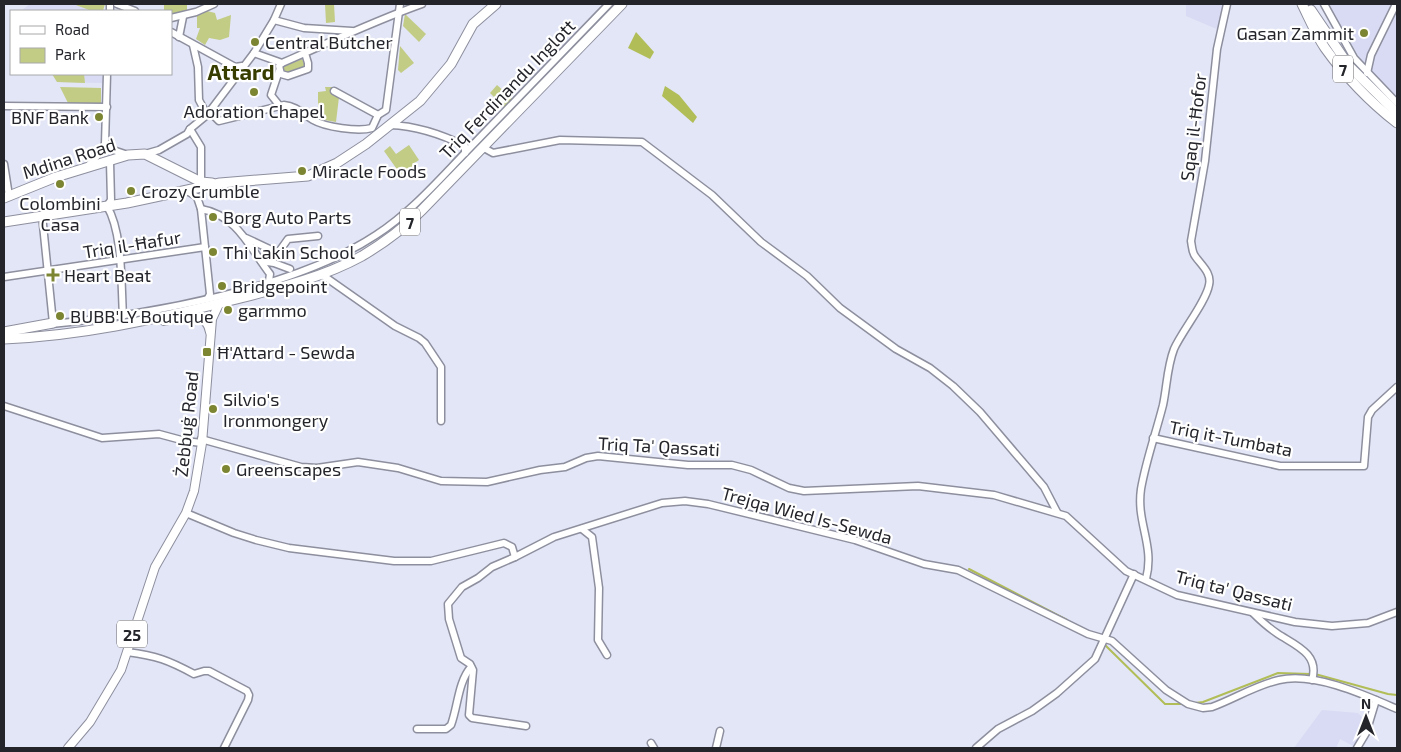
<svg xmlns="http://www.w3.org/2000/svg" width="1401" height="752" font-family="'Exo 2',sans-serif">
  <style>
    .built { fill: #d8dbf3 }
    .green { fill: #c2cc84 }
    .water { fill: #b1bd57 }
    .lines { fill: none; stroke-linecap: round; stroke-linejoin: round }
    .stream { stroke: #b1bd57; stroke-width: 2 }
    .minor-casing { stroke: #8d8f9e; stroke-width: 9 }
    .major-casing { stroke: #8d8f9e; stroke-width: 10 }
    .highway-casing { stroke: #8d8f9e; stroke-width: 11 }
    .minor { stroke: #fff; stroke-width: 6 }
    .major { stroke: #fff; stroke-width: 8 }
    .highway { stroke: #fff; stroke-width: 9 }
    .poi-dot { fill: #7c8532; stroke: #fff; stroke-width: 2 }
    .labels { text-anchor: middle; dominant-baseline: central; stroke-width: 4.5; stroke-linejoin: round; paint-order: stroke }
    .shield { fill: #fff; stroke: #66666b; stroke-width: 1 }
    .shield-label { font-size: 16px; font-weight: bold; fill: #24252b }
    .poi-label { font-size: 18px; fill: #24252b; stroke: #fff; text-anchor: start }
    .street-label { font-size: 18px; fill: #24252b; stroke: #fff }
    .district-label { font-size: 22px; font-weight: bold; fill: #373c00; stroke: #fff }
  </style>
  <rect width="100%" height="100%" fill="#e3e6f6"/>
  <!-- built -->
  <g class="built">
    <polygon points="30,4 73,4 92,11 21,11"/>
    <polygon points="1186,4 1223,4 1219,30 1186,16"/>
    <polygon points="1328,4 1397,4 1397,97 1383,83 1378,82 1365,67"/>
    <polygon points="52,74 102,74 103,83 57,82"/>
    <polygon points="1322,710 1358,713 1365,720 1363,732 1355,747 1340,739 1336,748 1294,748"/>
  </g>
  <!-- green -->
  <g class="green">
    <polygon points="73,4 105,4 103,11 92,11"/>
    <polygon points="164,4 187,4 187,14 171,14 171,11 164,11"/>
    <polygon points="325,4 334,4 335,22 326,23"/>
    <polygon points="207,11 215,13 217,20 231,15 229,37 220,40 209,38 205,45 196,39 200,28 197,28 197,15"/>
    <polygon points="405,14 426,34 419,42 403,26"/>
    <polygon points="400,46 414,63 401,73 398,70"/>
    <polygon points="302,59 305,66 286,74 283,67"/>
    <polygon points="52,74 84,74 85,83 57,82"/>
    <polygon points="497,85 513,99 505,108 490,93"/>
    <polygon points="60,87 101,88 101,104 68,103"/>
    <polygon points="325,87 332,87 332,93 339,97 336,122 318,119 318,92 326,91"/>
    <polygon points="409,145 419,160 413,164 415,166 401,175 384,151 390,146 396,154"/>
  </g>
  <!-- water -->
  <g class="water">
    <polygon points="636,32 654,52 650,59 628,48"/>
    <polygon points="665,86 679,95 697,117 693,123 662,96"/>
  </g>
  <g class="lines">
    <!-- stream -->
    <g class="stream">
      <polyline points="969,569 1067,620"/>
      <polyline points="1104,644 1165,704 1183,704"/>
      <polyline points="1315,674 1388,694 1397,695"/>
      <polyline points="1195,703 1203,702 1278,673 1310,674"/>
    </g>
    <defs>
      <g id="minor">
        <polyline points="117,4 135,11"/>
        <polyline points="1324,4 1354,58 1397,103"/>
        <polyline points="110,11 110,4"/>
        <polyline points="171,18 196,12 214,4"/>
        <polyline points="274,20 304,28 352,31"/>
        <polyline points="171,32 235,67 242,66"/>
        <polyline points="179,37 183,17"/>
        <polyline points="193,45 198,67 199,100 207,115"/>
        <polyline points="254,53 282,63"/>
        <path d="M305 53 308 63V69L288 76 281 74 279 66 282 63C328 43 374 21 422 4"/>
        <polyline points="1367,73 1371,55 1396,4"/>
        <polyline points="334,91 378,115"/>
        <polyline points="279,105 271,95 279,71"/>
        <polyline points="4,106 107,107"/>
        <path d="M207 115 212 114 219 121 284 105C296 106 303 114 313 120 325 127 358 132 372 128L378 115 386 110 400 4"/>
        <path d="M390 125C416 126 441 134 465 146V153"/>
        <polyline points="190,129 201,147 201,182"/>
        <polyline points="105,144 113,150 128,155"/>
        <polyline points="484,148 493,153 560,140 642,142 712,195 761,242 807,276 840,308 896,349 930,368 953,386 980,412 1044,487 1057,512"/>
        <polyline points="145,154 159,150 187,134 190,129 207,115 254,53 274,20 281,4"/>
        <path d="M110 162 111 200 107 206C123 233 121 284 123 316"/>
        <polyline points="4,164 9,196"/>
        <polyline points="87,167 99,154 105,144 107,74"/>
        <polyline points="187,191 197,197 201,209 210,294 208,298"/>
        <path d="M201 209C237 215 250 248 270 274L269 281"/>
        <polyline points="42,215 53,323"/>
        <polyline points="246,238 278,253 288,239 318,236"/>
        <polyline points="261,261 274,263 290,269"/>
        <polyline points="321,274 395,326 419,338 425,343 441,367 441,421"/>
        <polyline points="4,277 205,247"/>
        <path d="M51 324C148 315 294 289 376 235 410 213 437 182 465 153 513 103 561 54 609 4"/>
        <polyline points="4,406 102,438 159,434 185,441 202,443"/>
        <polyline points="1153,438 1280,466 1364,466 1368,417 1372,410 1397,387"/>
        <polyline points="201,439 301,467 317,468 358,462 398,468 441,481 487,482 540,470 565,467 586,458 598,456 688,465 732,465 751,470 789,488 804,491 918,486 994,495 1066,516 1126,571 1177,595 1295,622 1332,626 1368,623 1397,612"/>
        <path d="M186 513 234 533 256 540 289 548 394 561H431L504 543 512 547 515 557 554 537 662 503 685 501 708 504 855 540 924 564 958 570 1088 634 1112 641 1166 690 1188 704 1203 708 1212 707C1234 699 1256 685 1279 680 1315 672 1365 695 1397 709"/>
        <polyline points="582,529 592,537 599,588 598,640 607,655"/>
        <polyline points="515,557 492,567 478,578 462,587 448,604 449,619 461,658 470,664 473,670 469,715 472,718 526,726"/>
        <path d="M1146 579C1155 545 1136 523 1141 489 1146 460 1156 433 1163 405 1167 386 1167 367 1174 349 1182 331 1206 302 1209 285 1212 273 1201 265 1195 256 1192 252 1192 246 1191 241L1205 161 1217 49 1227 4"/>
        <path d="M1253 613C1261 621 1269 628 1278 634 1295 645 1320 654 1312 680"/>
        <path d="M127 652C157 656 168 660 194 674L204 671H209L247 691 249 695 248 700 224 748"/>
        <path d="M417 729H446L451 725C458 706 458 682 471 667"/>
        <polyline points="651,743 654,748"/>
        <polyline points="716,748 720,731"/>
        <polyline points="976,748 998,729 1032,711 1057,693 1095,659 1134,574"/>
        <polyline points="1357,748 1366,733 1376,700"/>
      </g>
      <g id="major">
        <path d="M164 321C181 317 205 307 210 332"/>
        <polyline points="68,748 90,722 121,670 155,567 186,513 194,491 202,443 212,319 219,304"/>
      </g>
      <g id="highway">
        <path d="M1302 4C1309 18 1316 35 1325 48 1345 76 1370 102 1397 123"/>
        <polyline points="1311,10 1349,66 1397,113"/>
        <polyline points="4,198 56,177 128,155 145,154 201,182 212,183"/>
        <polyline points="4,222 127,203 220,183 308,176 337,163 366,144 420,101 451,64 473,24 496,4"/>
        <polyline points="4,332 53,323"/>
        <path d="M4 339C79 336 152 320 225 302 271 290 320 279 362 256 384 243 404 228 422 210L622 4"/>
      </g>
    </defs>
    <!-- minor casing -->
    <use href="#minor" class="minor-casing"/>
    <!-- major casing -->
    <use href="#major" class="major-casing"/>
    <!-- highway casing -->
    <use href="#highway" class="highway-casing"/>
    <!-- minor -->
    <use href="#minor" class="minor"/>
    <!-- major -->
    <use href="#major" class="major"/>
    <!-- highway -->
    <use href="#highway" class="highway"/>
  </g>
  <!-- markers -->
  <g class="poi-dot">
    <circle cx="1364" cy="33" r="5"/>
    <circle cx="255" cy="42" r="5"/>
    <circle cx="254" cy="92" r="5"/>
    <circle cx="99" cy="117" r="5"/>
    <circle cx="302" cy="171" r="5"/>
    <circle cx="60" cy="184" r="5"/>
    <circle cx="131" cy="191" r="5"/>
    <circle cx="213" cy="217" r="5"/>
    <circle cx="213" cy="252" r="5"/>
    <path d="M50.5 267.5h5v5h5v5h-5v5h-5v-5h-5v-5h5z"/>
    <circle cx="222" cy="286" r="5"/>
    <circle cx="228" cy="310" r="5"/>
    <circle cx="60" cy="316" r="5"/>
    <rect x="202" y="347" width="10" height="10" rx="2.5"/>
    <circle cx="213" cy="409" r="5"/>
    <circle cx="226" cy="469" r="5"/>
  </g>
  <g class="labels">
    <!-- shield labels -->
    <g class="shield">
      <rect x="1333" y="55.5" width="20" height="27" rx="4"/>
      <rect x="400" y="208.5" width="20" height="27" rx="4"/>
      <rect x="117" y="620.5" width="30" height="27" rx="4"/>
    </g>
    <g class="shield-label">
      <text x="1343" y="69">7</text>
      <text x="410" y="222">7</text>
      <text x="132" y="634">25</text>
    </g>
    <!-- poi labels -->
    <g class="poi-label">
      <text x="1354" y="33" text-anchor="end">Gasan Zammit</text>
      <text x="265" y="42">Central Butcher</text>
      <text x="254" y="111" text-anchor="middle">Adoration Chapel</text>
      <text x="89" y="117" text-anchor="end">BNF Bank</text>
      <text x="312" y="171">Miracle Foods</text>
      <text x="141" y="191">Crozy Crumble</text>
      <text x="60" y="203" text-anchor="middle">Colombini<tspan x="60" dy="21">Casa</tspan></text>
      <text x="223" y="217">Borg Auto Parts</text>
      <text x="223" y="252">Thi Lakin School</text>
      <text x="64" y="275">Heart Beat</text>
      <text x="232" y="286">Bridgepoint</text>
      <text x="238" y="310">garmmo</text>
      <text x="70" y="316">BUBB'LY Boutique</text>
      <text x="217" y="352">Ħ'Attard - Sewda</text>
      <text x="223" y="399">Silvio's<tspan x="223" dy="21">Ironmongery</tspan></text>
      <text x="236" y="469">Greenscapes</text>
    </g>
    <!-- street labels -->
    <g class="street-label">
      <text transform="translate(507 89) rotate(-46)">Triq Ferdinandu Inglott</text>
      <text transform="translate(1193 127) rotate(-83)">Sqaq il-Ħofor</text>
      <text transform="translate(69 158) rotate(-18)">Mdina Road</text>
      <text transform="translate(132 244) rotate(-9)">Triq il-Ħafur</text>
      <text transform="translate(186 424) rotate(-84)">Żebbuġ Road</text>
      <text transform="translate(1231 438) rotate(11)">Triq it-Tumbata</text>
      <text transform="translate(659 446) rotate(3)">Triq Ta' Qassati</text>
      <text transform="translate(807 515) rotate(15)">Trejqa Wied Is-Sewda</text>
      <text transform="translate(1234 590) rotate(14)">Triq ta' Qassati</text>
    </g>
    <!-- district labels -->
    <g class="district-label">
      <text x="241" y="71">Attard</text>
    </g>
  </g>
  <!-- border -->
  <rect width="1401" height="752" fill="none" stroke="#24252b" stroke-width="10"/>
  <!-- legend -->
  <rect x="10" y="10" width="162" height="65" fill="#ffffff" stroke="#a7a8aa"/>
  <rect x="20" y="26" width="25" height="8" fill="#ffffff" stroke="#a7a8aa"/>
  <text x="55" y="35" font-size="15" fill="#24252b">Road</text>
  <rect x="20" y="48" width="25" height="15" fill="#c2cc84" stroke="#a7a8aa"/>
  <text x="55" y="60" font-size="15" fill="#24252b">Park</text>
  <!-- north arrow -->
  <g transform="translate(1366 717)" stroke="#ffffff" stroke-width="4" paint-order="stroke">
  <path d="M0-4L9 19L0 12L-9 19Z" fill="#24252b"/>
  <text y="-8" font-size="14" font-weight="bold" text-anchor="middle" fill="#24252b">N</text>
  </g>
</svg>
